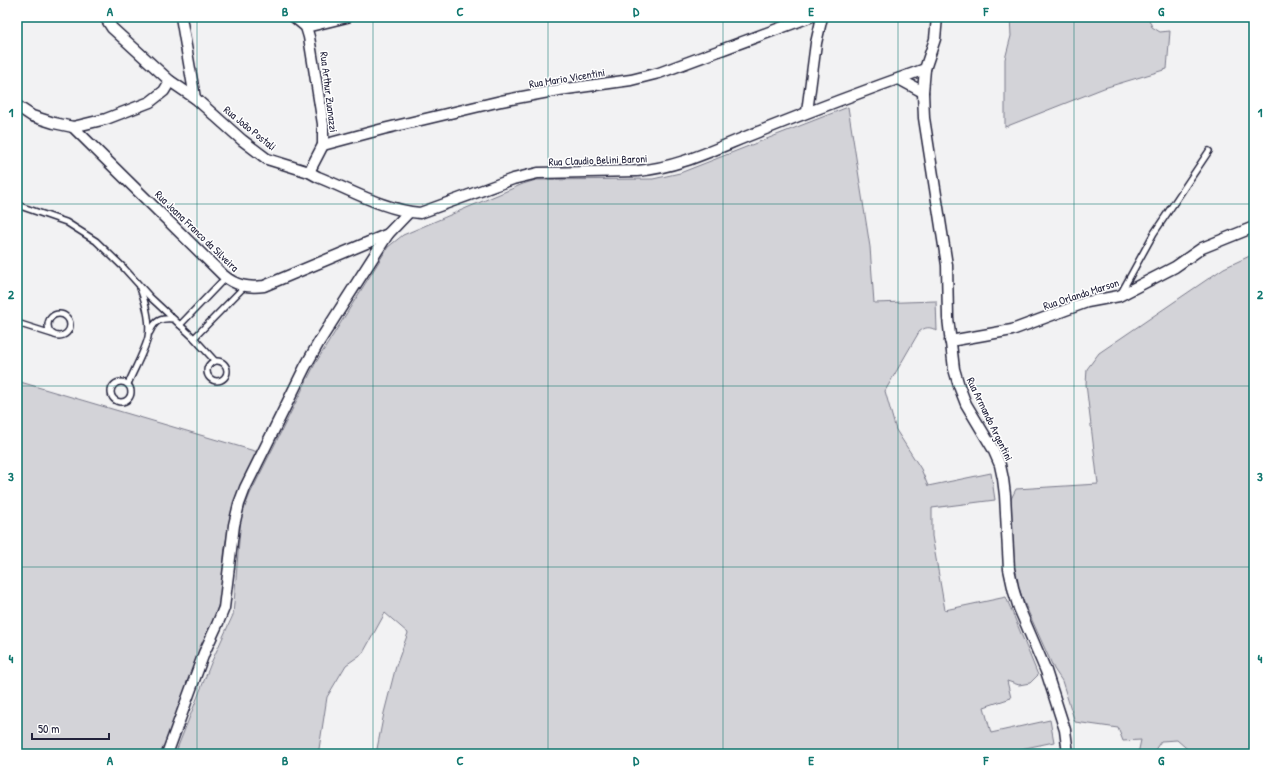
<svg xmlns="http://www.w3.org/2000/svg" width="1271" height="771" font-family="'Patrick Hand',sans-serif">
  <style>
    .green { fill: #d3d3d8; stroke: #7a7a8a }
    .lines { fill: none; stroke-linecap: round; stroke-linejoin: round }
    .lane-casing { stroke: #22223b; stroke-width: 8 }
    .street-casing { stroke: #22223b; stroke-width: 13 }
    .lane { stroke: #fff; stroke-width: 5 }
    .street { stroke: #fff; stroke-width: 10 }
    .grid { fill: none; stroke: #0f766e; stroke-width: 1; stroke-opacity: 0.55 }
    .labels { text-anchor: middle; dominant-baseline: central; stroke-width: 3; stroke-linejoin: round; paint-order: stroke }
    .street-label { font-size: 11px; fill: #22223b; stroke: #fff }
    .neatline { fill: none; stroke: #0f766e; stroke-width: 1.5 }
    .grid-label { font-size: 13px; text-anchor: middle; font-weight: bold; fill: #0f766e }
  </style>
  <rect width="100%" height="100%" fill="#f2f2f3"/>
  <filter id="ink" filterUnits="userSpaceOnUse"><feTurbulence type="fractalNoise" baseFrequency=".025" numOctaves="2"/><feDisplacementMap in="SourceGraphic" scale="8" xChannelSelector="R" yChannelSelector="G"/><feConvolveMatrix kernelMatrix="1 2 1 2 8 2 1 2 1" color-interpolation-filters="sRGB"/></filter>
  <g filter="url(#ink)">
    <!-- green -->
    <g class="green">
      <polygon points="1010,17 1148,17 1152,27 1160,32 1170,31 1167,69 1104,88 1005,127 1005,59 1011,36"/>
      <path d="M848 107 870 247 874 303 936 301 937 331C930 326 925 327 919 332L885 391 896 430 921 469 928 486 991 473 995 500 932 508V536L945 610 1006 597 1038 675 1030 683 1019 685 1007 681 1011 698 984 707 991 733 1050 720 1054 742 997 754H376L384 713 396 666 408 633 385 613 363 653 346 665 327 697 319 749 312 754H175L211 663 233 615 241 517 250 494 315 364 388 247 403 235 523 184 536 180 653 179 680 173Z"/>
      <polygon points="1254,254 1254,754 1193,754 1177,740 1161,741 1152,754 1138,754 1141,740 1123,741 1118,728 1075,722 1062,681 1054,669 1023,600 1014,573 1012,551 1011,499 1016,489 1098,484 1086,384 1087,369 1099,353 1224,268"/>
      <polygon points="17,381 258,452 238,492 231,516 225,546 220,600 213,621 198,654 163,754 17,754"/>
    </g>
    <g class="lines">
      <defs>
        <g id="lane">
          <polyline points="17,205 66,222 96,241 122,266 150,297 194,338 215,361"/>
          <polyline points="1121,293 1154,233 1209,151"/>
          <circle cx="59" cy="325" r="11"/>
          <polyline points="17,323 52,334"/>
          <polyline points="180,325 226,277"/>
          <path d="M150 332C155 320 161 318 173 319"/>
          <polyline points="194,338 245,286"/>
          <circle cx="217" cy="371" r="10"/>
          <circle cx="121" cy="392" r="10"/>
          <path d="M128 384C133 372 146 348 148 337 151 321 146 304 140 288"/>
        </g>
        <g id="street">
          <path d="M105 17 112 28 170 81 195 98 242 140 267 159 309 172 318 177C351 190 384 210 420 213L513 179 538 173 637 171C679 168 719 147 758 132 813 110 869 89 925 69"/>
          <polyline points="181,17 195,98"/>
          <polyline points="294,17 306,27 309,37 323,124 323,145 309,172"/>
          <polyline points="937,17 935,39 925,69 923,92 924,118 947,265 948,318 954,369 959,386 966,404 993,449 1000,465 1003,479 1005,495 1009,569 1014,592 1019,608 1046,671 1065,730 1068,754"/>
          <polyline points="306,27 347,17"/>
          <polyline points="899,79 923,92"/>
          <polyline points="17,106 32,116 54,123 73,127 106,119 150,102 164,91 170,81"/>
          <polyline points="807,112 816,43 822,17"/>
          <path d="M73 127 223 275C236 286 248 288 264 286L388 234 409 212"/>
          <polyline points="323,145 383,129 501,101 559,90 631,80 659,73 810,17"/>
          <polyline points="950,341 1012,330 1087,302 1119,296 1175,267 1202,248 1254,227"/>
          <polyline points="167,754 204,653 217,625 224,608 234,525 239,504 245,488 305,367 319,342 388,234"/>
        </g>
      </defs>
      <!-- lane casing -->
      <use href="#lane" class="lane-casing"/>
      <!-- street casing -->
      <use href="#street" class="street-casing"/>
      <!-- lane -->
      <use href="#lane" class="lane"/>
      <!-- street -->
      <use href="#street" class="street"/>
    </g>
  </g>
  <!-- grid -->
  <path class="grid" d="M197 17V754M373 17V754M548 17V754M723 17V754M898 17V754M1074 17V754M17 204H1254M17 386H1254M17 567H1254"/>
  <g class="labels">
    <!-- street labels -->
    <g class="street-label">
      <text transform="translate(567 78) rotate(-9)">Rua Mario Vicentini</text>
      <text transform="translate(329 92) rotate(83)">Rua Arthur Zuanazzi</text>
      <text transform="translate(250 128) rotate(39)">Rua João Postali</text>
      <text transform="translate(598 160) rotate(-2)">Rua Claudio Belini Baroni</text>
      <text transform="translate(197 231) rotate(44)">Rua Joana Franco da Silveira</text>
      <text transform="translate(1081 294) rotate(-18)">Rua Orlando Marson</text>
      <text transform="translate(990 419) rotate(64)">Rua Armando Argentini</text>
    </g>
  </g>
  <!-- margin -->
  <rect width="1271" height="771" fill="none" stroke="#fff" stroke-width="44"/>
  <!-- scale -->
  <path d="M32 733v6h77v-6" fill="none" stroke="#22223b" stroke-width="2"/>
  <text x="38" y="733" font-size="12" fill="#22223b" stroke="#ffffff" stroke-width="3" paint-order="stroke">50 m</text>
  <rect x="22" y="22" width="1227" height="727" class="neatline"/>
  <g class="grid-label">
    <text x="110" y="16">A</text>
    <text x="285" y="16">B</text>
    <text x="460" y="16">C</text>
    <text x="636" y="16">D</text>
    <text x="811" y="16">E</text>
    <text x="986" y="16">F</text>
    <text x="1161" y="16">G</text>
    <text x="11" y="117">1</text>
    <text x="1260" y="117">1</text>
    <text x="11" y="299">2</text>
    <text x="1260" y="299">2</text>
    <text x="11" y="481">3</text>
    <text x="1260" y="481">3</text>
    <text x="11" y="663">4</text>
    <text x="1260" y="663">4</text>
    <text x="110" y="765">A</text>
    <text x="285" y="765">B</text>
    <text x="460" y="765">C</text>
    <text x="636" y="765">D</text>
    <text x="811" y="765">E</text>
    <text x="986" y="765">F</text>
    <text x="1161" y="765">G</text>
  </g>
</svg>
